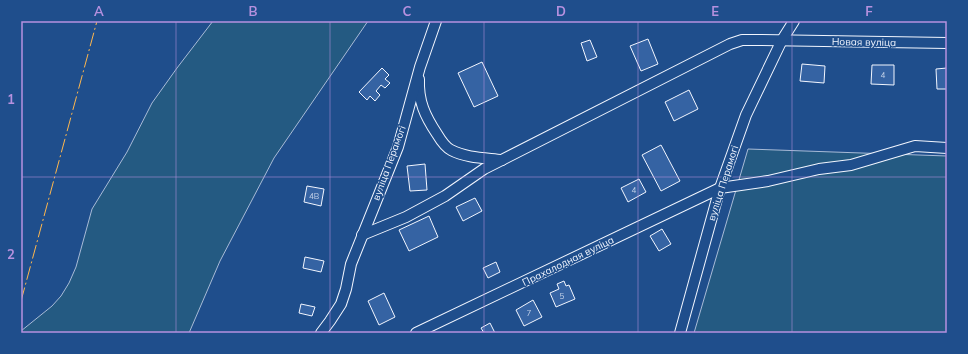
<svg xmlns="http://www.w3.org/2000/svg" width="968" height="354" font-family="Mulish,sans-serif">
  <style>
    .green { fill: #245a82; stroke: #a8bbd7 }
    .building { fill: #3563a3; stroke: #f2f6ff }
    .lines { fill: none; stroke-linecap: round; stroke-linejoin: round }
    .minor-casing { stroke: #f2f6ff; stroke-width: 12 }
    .minor { stroke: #1f4e8c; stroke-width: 10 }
    .power { stroke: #ffb74d; stroke-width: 1; stroke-dasharray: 14 3 2 3; stroke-linecap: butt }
    .grid { fill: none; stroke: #b691df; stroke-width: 1; stroke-opacity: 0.55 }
    .labels { text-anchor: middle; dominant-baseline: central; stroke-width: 3; stroke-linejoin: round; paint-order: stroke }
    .number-label { font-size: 8px; fill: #c3d1e8 }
    .street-label { font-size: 10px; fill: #f2f6ff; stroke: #1f4e8c }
    .neatline { fill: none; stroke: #b691df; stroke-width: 1.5 }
    .grid-label { font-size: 13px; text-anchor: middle; font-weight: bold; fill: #b691df }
  </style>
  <rect width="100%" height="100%" fill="#1f4e8c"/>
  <!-- green -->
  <g class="green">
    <polygon points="213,21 368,21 274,158 220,261 189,333 21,333 21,331 52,306 61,296 69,283 76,267 92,209 127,152 152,103 177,68"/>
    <polygon points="748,149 947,156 947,333 694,333"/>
  </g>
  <!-- building -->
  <g class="building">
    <polygon points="648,39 658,64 641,71 630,46"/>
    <polygon points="590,40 597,57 587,61 581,43"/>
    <polygon points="482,62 498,96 474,107 458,73"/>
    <polygon points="802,64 825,66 824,83 800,81"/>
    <polygon points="872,65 894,65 894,85 871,84"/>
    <polygon points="382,68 389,75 385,79 390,83 385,88 381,85 376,91 380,95 375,101 370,96 367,100 359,92"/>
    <polygon points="947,68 947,89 937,89 936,69"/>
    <polygon points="689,90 698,109 674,121 665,102"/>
    <polygon points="661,145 680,181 661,191 642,155"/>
    <polygon points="425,164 427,190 410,191 407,166"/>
    <polygon points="639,179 646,192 628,202 621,188"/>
    <polygon points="307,186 324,189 321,206 304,202"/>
    <polygon points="475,198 482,211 463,221 456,207"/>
    <polygon points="429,216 438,237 409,251 399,230"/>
    <polygon points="662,229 671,244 659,251 650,236"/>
    <polygon points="305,257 324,261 321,272 303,268"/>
    <polygon points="496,262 500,272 488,278 483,268"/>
    <polygon points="564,281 566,286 569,285 575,299 556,307 550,293 559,289 557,284"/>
    <polygon points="384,293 395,317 379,325 368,301"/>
    <polygon points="533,300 542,317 524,326 516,310"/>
    <polygon points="301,304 315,307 312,316 299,313"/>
    <polygon points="490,323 495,333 484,333 481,328"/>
  </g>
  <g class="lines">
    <defs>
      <g id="minor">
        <path d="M419 79C418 101 425 116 437 134 440 139 445 147 451 150 466 158 486 158 502 160"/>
        <polyline points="362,235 406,217 445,196 484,169 730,44 742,40 757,40 947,43"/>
        <polyline points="321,333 330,321 341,304 346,289 351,264 398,147 420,67 436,21"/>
        <polyline points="416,333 720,188 768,181 819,169 851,165 915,146 947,148"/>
        <polyline points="680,333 720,188 746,115 782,40 794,21"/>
      </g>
    </defs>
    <!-- minor casing -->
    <use href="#minor" class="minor-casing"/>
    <!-- minor -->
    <use href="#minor" class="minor"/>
    <!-- power -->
    <polyline class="power" points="21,301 97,21"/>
  </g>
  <!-- grid -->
  <path class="grid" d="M176 21V333M330 21V333M484 21V333M638 21V333M792 21V333M21 177H947"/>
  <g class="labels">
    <!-- number labels -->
    <g class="number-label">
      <text x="883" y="75">4</text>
      <text x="634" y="190">4</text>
      <text x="314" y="196">4В</text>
      <text x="562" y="296">5</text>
      <text x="529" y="313">7</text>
    </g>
    <!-- street labels -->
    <g class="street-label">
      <text transform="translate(864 42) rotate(1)">Новая вуліца</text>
      <text transform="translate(389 163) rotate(-70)">вуліца Перамогі</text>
      <text transform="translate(723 183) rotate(-72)">вуліца Перамогі</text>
      <text transform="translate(568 261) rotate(-26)">Прахалодная вуліца</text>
    </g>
  </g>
  <!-- border -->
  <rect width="968" height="354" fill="none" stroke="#1f4e8c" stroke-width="44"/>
  <rect x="22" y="22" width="924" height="310" class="neatline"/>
  <g class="grid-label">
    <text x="99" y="16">A</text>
    <text x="253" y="16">B</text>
    <text x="407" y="16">C</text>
    <text x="561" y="16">D</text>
    <text x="715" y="16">E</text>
    <text x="869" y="16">F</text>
    <text x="11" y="104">1</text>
    <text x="11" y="259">2</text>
  </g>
</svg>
